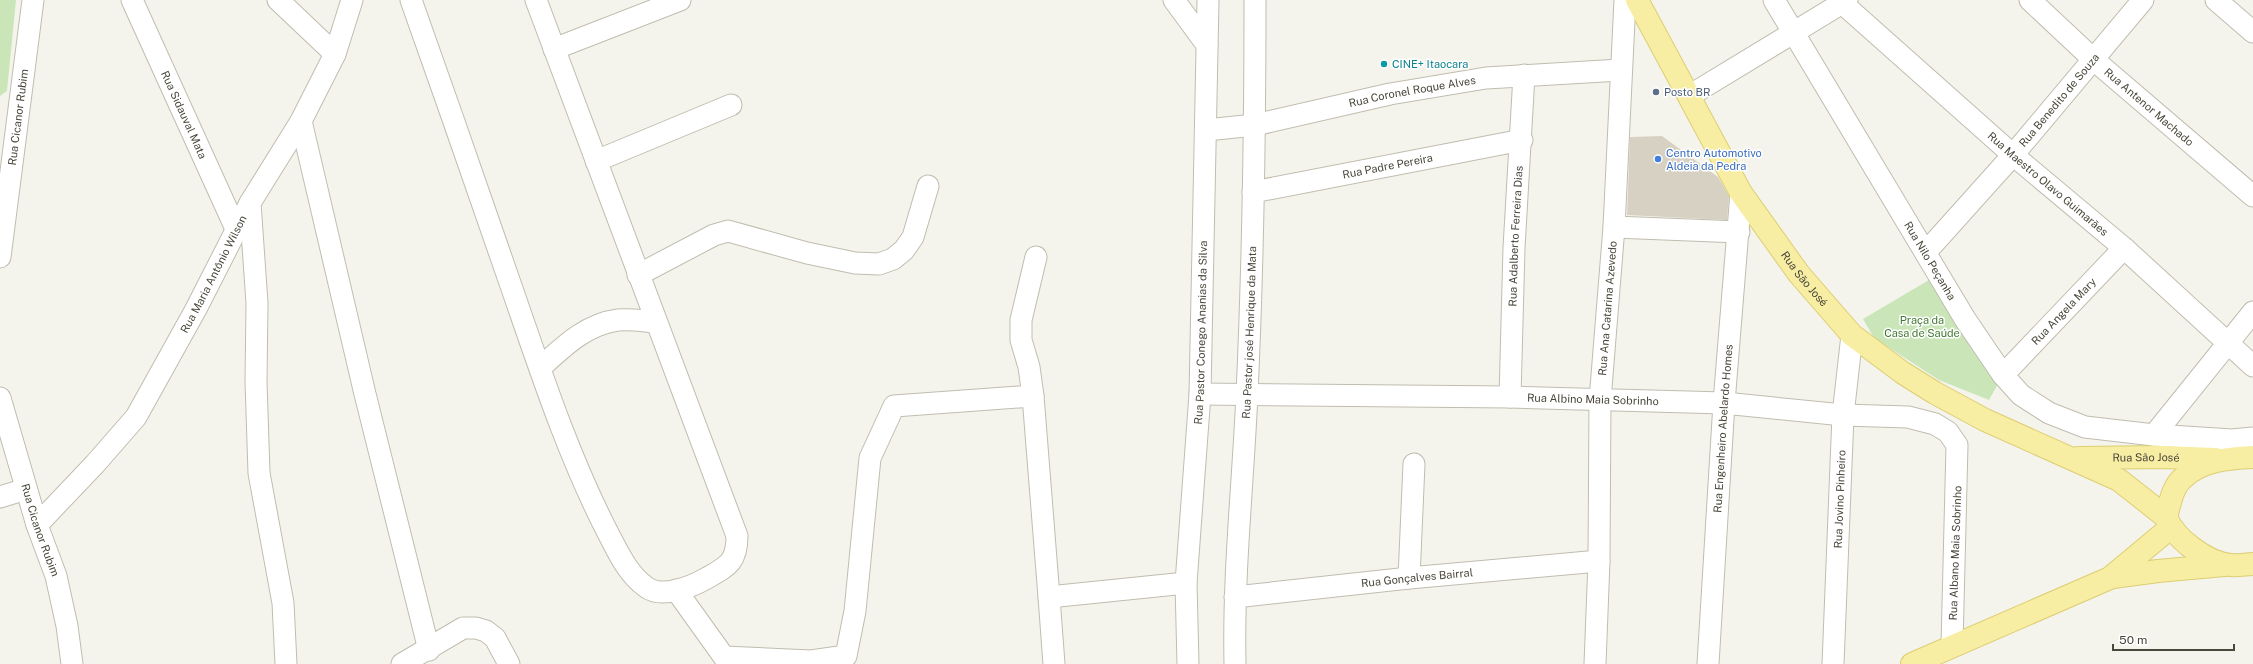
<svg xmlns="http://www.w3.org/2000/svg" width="2253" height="664" font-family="'Public Sans',sans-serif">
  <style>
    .green { fill: #cae6b9 }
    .building { fill: #d6d1c2 }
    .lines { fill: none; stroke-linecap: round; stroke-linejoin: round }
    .minor-casing { stroke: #c0bdaf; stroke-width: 23 }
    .major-casing { stroke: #dcce73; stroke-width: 24 }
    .minor { stroke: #fff; stroke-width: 21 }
    .major { stroke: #f7eda3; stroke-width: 22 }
    .culture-dot { fill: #0f9aa8; stroke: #fff; stroke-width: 1.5 }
    .service-dot { fill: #5c6f8a; stroke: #fff; stroke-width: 1.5 }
    .shop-dot { fill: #3f7fe0; stroke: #fff; stroke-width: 1.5 }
    .labels { text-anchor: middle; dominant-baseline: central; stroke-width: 3; stroke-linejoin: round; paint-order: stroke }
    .culture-label { font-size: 11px; fill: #0d838f; stroke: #fff; text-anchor: start }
    .street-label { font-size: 11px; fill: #49463a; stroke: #fff }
    .service-label { font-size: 11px; fill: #4e5e75; stroke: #fff; text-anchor: start }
    .shop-label { font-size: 11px; fill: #366cbe; stroke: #fff; text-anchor: start }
    .park-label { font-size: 11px; fill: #407830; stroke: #fff }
  </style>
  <rect width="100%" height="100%" fill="#f5f4ec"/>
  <!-- green -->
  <g class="green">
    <polygon points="0,0 16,0 7,91 0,96"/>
    <polygon points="1934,277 1999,382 1989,400 1939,380 1874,338 1863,319"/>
  </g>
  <!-- building -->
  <polygon class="building" points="1662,136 1718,177 1729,196 1727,220 1627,215 1630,137"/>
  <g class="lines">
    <defs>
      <g id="minor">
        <path id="s1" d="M132 0 236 229"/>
        <polyline points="278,0 335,54"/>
        <path d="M411 0C444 93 477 187 509 280 539 366 567 454 609 535 619 554 628 574 646 587 662 599 691 587 707 578 728 566 737 562 737 536L536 0"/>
        <polyline points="1174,0 1207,45"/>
        <path id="s2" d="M1774 0 1965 319 2003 375 2021 395 2049 413 2085 427 2154 435 2232 440 2253 438"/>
        <path id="s3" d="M2030 0 2094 60 2253 196"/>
        <polyline points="2216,0 2253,32"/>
        <path id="s4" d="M1842 3 2013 155 2124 248 2253 366"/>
        <polyline points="554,49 680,0"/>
        <polyline points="1689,96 1847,0"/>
        <polyline points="301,121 365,394 429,650"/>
        <path id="s5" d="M1206 130 1255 125 1390 94 1486 78 1620 70"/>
        <polyline points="596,161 731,105"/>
        <path id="s6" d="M1253 192 1522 140"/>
        <polyline points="250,203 257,303 256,382 259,473 283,603 286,664"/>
        <polyline points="1614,227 1739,232"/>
        <path id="s7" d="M1926 252 2013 155 2143 0"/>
        <path id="s8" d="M0 257 33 0"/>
        <polyline points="1036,257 1021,320 1021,340 1029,367 1033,396 1049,597"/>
        <polyline points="638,275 714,235 728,231 807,253 855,263 879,264 893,259 904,250 913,237 928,186"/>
        <path d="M540 368C563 347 586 324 618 320 630 319 644 321 656 322"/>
        <path id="s9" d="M2003 375 2124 248"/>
        <path id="s10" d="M1200 394 1510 397 1724 403 1843 415 1908 417 1935 424 1948 432 1957 445 1952 645"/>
        <path id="s11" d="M1510 397 1514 248 1524 75"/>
        <path id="s12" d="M0 398 37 525 56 576 67 626 72 664"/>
        <polyline points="2154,435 2253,312"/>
        <polyline points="0,497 26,489"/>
        <path id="s13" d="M37 525 95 464 136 417 196 309 250 203 301 121 335 54 352 0"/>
        <polyline points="1409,578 1414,464"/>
        <polyline points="676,590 724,657 811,661 846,656 855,611 870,458 894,406 1033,396"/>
        <path id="s14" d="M1235 597 1409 578 1599 561"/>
        <polyline points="402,664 463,628 476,628 486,631 495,638 509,664"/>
        <polyline points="1054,664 1049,597 1186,583"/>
        <path id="s15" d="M1188 664 1186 583 1200 394 1208 0"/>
        <path id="s16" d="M1235 664C1233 574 1243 484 1247 394 1253 263 1255 131 1255 0"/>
        <path id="s17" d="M1595 664 1599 561 1600 400 1614 227 1625 0"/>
        <path id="s18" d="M1708 664 1724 403 1741 193"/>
        <path id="s19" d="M1833 664 1843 415 1852 335"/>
      </g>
      <g id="major">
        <path id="s20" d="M1637 0 1741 193 1799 274 1852 335 1903 373 1935 393 1985 420 2119 480 2166 517"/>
        <path d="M2253 457C2230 458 2201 460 2183 478 2172 487 2170 504 2166 517 2175 539 2207 563 2231 565 2238 566 2246 564 2253 564"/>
        <path id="s21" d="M2078 458 2163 457 2215 459"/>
        <polyline points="2113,577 2158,571 2224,565"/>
        <polyline points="1912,664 2110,578 2170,528"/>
      </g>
    </defs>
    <!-- minor casing -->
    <use href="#minor" class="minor-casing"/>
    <!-- major casing -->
    <use href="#major" class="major-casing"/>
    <!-- minor -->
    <use href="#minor" class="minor"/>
    <!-- major -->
    <use href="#major" class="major"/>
  </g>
  <!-- markers -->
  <circle class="culture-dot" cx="1384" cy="64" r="4"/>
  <circle class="service-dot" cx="1656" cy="92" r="4"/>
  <circle class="shop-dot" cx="1658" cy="159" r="4"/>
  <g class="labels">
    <!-- culture labels -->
    <g class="culture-label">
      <text x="1392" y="64">CINE+ Itaocara</text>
    </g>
    <!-- street labels -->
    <g class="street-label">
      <text stroke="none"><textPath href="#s5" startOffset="210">Rua Coronel Roque Alves</textPath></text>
      <text stroke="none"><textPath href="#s7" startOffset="202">Rua Benedito de Souza</textPath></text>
      <text stroke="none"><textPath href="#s3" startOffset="160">Rua Antenor Machado</textPath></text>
      <text stroke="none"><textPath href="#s1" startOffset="126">Rua Sidauval Mata</textPath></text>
      <text stroke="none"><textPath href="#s8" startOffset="141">Rua Cicanor Rubim</textPath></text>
      <text stroke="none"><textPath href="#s6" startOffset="137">Rua Padre Pereira</textPath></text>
      <text stroke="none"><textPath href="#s4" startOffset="274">Rua Maestro Olavo Guimarães</textPath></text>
      <text stroke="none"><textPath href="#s11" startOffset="161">Rua Adalberto Ferreira Dias</textPath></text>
      <text stroke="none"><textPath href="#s2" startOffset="304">Rua Nilo Peçanha</textPath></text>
      <text stroke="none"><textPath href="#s13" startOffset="309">Rua Maria Antônio Wilson</textPath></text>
      <text stroke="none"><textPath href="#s20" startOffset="326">Rua São José</textPath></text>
      <text stroke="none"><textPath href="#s17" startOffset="356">Rua Ana Catarina Azevedo</textPath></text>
      <text stroke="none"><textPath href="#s9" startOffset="88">Rua Angela Mary</textPath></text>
      <text stroke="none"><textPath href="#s15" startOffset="332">Rua Pastor Conego Ananias da Silva</textPath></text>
      <text stroke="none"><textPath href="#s16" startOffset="332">Rua Pastor josé Henrique da Mata</textPath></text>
      <text stroke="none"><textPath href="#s10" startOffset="393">Rua Albino Maia Sobrinho</textPath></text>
      <text stroke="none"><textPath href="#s18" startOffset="236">Rua Engenheiro Abelardo Homes</textPath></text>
      <text stroke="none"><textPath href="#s21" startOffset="68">Rua São José</textPath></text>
      <text stroke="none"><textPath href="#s19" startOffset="165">Rua Jovino Pinheiro</textPath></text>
      <text stroke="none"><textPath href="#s12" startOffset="138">Rua Cicanor Rubim</textPath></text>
      <text transform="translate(1955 553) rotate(-88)">Rua Albano Maia Sobrinho</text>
      <text stroke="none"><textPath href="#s14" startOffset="183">Rua Gonçalves Bairral</textPath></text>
    </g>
    <!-- service labels -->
    <g class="service-label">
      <text x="1664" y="92">Posto BR</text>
    </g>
    <!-- shop labels -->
    <g class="shop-label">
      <text x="1666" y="153">Centro Automotivo<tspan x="1666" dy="13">Aldeia da Pedra</tspan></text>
    </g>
    <!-- park labels -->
    <g class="park-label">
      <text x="1922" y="320">Praça da<tspan x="1922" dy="13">Casa de Saúde</tspan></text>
    </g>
  </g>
  <!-- scale -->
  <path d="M2113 644v6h121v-6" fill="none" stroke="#49463a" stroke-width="2"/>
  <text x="2119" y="644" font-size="12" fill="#49463a" stroke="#ffffff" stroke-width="3" paint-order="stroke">50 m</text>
</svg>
